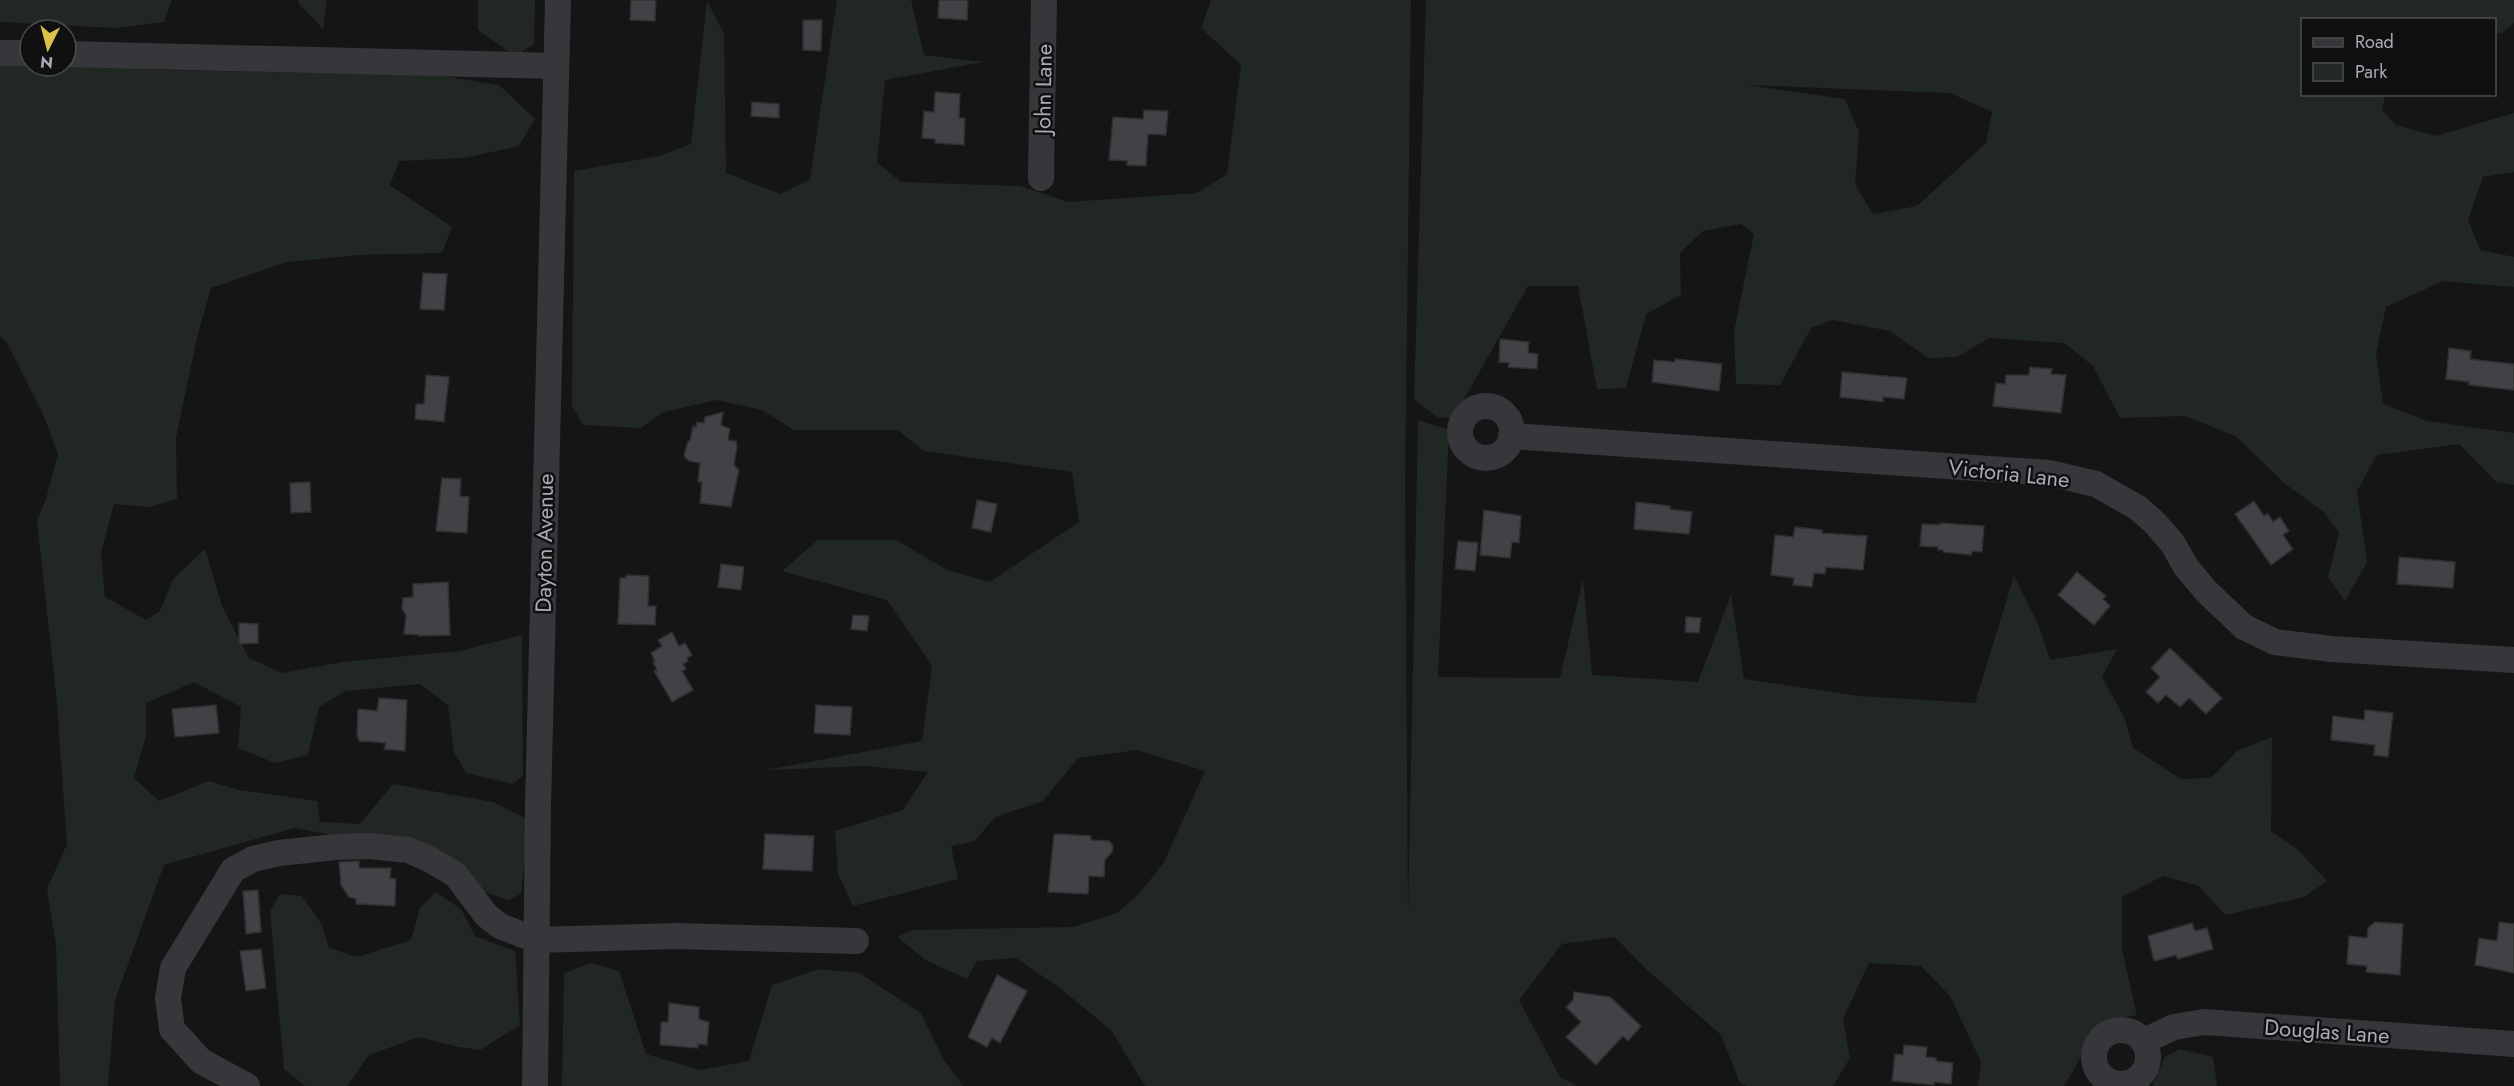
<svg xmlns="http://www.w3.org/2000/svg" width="2514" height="1086" font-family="Jost,sans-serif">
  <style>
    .green { fill: #212823; fill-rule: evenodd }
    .building { fill: #424246; stroke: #2f2f32; stroke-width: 1.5 }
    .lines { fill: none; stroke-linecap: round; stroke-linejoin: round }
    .minor { stroke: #36363b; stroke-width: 26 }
    .labels { text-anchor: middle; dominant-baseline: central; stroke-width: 5; stroke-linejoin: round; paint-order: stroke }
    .street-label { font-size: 22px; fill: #a8aab5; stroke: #101011 }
  </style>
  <rect width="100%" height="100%" fill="#151516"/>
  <!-- green -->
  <g class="green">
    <polygon points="0,0 172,0 164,22 116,28 0,22"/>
    <polygon points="298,0 327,0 323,29 299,4"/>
    <polygon points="478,0 535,0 534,44 515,56 478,30"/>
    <path d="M837 0H911L924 55 983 62 885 80 877 163 901 182 1020 186 1068 202 1197 193 1227 174 1241 65 1201 28 1211 0H1411L1405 483 1408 913 1418 420 1449 430 1438 677 1560 678 1583 579 1592 675 1698 682 1731 595 1744 679 1858 696 1975 703 2014 576 2038 624 2050 660 2117 649 2102 677 2125 719 2133 748 2181 779 2211 778 2237 751 2272 737 2271 831 2298 850 2327 881 2304 897 2225 915 2199 886 2163 876 2122 897V950L2137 1015C2129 1017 2117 1017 2110 1021 2085 1036 2080 1064 2064 1086H1978L1981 1062 1950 996 1921 966 1869 963 1843 1019 1850 1058 1833 1086H1746L1740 1083 1721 1035 1645 968 1615 937 1562 944 1519 1000 1560 1077 1577 1086H1145L1111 1030 1060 988 1016 958 977 961 967 979 925 960 898 937 912 930 1073 927 1117 913 1140 893 1164 862 1205 771 1137 750 1078 758 1043 801 995 817 975 841 951 846 958 879 853 906 838 874 835 831 903 810 928 772 866 766 766 770 922 741 932 666 887 600 782 571 818 540H896L947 570 990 582 1079 522 1072 472 924 451 898 430H794L762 410 716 400 664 412 641 428 583 425 572 406 574 171 659 156 691 144 707 1 724 34 726 173 781 194 810 179Z"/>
    <path d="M1426 0H2514V23L2501 33H2495L2494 20H2302V94L2385 95 2382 110 2396 125 2436 136 2514 113V172L2483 177 2468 220 2480 250 2514 257V287L2443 281 2386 307 2376 353 2383 404 2427 421 2514 433V485L2496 482 2459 444 2377 455 2357 491 2367 562 2345 601 2328 577 2339 533 2324 512 2284 483 2237 437 2185 416 2120 418 2093 366 2064 343 1989 338 1957 357 1928 358 1890 331 1833 320 1811 328 1780 385 1736 384 1734 331 1754 234 1741 224 1703 231 1680 253 1681 295 1646 314 1626 388 1597 389 1578 286H1528L1454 417 1439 418 1414 400ZM1746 85 1950 93 1992 112 1986 143 1917 206 1873 214 1855 184 1859 132 1845 99Z"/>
    <polygon points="30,62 30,66 66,64 166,70 436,75 499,85 535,119 519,146 464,158 399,161 390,185 452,227 442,253 360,255 287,262 211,288 197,337 176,438 177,499 149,507 114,504 101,553 105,597 146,620 160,611 173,579 205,549 222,606 249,658 282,673 342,662 460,651 522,635 523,776 513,784 466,773 454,752 448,705 420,684 346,691 319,707 308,755 275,763 238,748 241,707 194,682 146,703 146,736 134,778 159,801 209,781 239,790 317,801 320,822 360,824 393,784 493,802 529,820 521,894 508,900 482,891 446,854 414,839 332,835 294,828 164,865 115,1000 108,1086 60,1086 56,945 47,889 67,844 57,703 37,521 46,499 58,454 43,414 6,341 0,336 0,64"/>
    <polygon points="436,892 461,909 475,936 515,951 520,1025 480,1050 459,1047 419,1037 369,1055 347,1086 305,1086 284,1069 270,911 280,894 302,896 322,925 329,948 357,957 411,940 420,908"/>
    <polygon points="591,963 619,971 646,1054 700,1070 749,1061 772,985 819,969 859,973 921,1013 944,1060 963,1086 562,1086 564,973"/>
    <polygon points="2180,1049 2213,1057 2217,1086 2152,1086 2165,1057"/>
  </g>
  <!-- building -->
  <g class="building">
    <polygon points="631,0 656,0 655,21 630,20"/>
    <polygon points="939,0 968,0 967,20 938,18"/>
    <polygon points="803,20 822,20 821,51 803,50"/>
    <polygon points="935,92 960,94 959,118 965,118 964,145 935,143 935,139 922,138 924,111 934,112"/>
    <polygon points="752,102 779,104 779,118 751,116"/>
    <polygon points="1144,110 1168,111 1166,135 1148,134 1146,166 1127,165 1127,161 1109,160 1113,117 1143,119"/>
    <polygon points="423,273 447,274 444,310 420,309"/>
    <polygon points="1500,339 1529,342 1528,353 1538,354 1537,369 1508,367 1509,363 1499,362"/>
    <polygon points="2449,348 2471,351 2470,359 2514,364 2514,390 2469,385 2469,382 2446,379"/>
    <polygon points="1675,359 1722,364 1719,391 1652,382 1654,360 1675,362"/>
    <polygon points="2030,367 2052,369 2051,374 2066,375 2061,413 1993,406 1996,383 2005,384 2006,375 2029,375"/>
    <polygon points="1842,372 1907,378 1904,399 1883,397 1883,402 1840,397"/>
    <polygon points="426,375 449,377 444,422 415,419 416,404 424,404"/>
    <polygon points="723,412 721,425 730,429 728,440 736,441 737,446 734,465 739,470 731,507 700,503 702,482 698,482 700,463 689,461 684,456 688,441 690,441 693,426 696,427 697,422 704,423 705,417"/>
    <polygon points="442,478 461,479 460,496 469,497 467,533 436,531"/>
    <polygon points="310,482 311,512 291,513 290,483"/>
    <polygon points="977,500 997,504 991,532 972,528"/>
    <polygon points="2254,501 2264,516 2268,514 2273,522 2280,517 2289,531 2283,535 2293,549 2271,565 2235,514"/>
    <polygon points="1636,502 1670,506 1670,509 1692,512 1689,534 1634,529"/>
    <polygon points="1484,510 1521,516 1519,543 1512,542 1510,558 1480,555"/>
    <polygon points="1940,523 1984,526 1982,552 1972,551 1971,555 1943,552 1943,550 1938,550 1938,547 1920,546 1922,524 1940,525"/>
    <polygon points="1795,527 1822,530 1822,533 1867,536 1863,570 1826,567 1825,574 1814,573 1812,587 1793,585 1794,578 1771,575 1775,535 1793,537"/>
    <polygon points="1458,541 1478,543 1475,571 1455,569"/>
    <polygon points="2399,557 2455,562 2453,588 2397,584"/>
    <polygon points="721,564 744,567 741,590 718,587"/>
    <polygon points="2077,572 2106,596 2103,599 2110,606 2094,625 2058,595"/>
    <polygon points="626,575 649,576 648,606 656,606 655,625 618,624 620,578 626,578"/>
    <polygon points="448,582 450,635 419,636 419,635 404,634 406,615 402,609 403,598 413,597 413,584"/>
    <polygon points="853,615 869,616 867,631 851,629"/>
    <polygon points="1686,617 1701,618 1699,633 1685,632"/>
    <polygon points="239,623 258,624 258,643 239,644"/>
    <polygon points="672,632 679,646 685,643 692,655 687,658 688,661 683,664 686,669 682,671 693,690 672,702 654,671 657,670 653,662 655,661 651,653 662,646 658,640"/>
    <polygon points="2170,648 2222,698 2206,714 2189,698 2180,707 2166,695 2158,703 2146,692 2160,677 2151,668"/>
    <polygon points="379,698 407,700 405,751 384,749 386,743 359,741 357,735 358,709 377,711"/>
    <polygon points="216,705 219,733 175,737 172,709"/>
    <polygon points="816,705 852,707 850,735 814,733"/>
    <polygon points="2365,710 2393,713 2388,757 2374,755 2375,745 2331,740 2333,716 2364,720"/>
    <polygon points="765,834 814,836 812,871 763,869"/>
    <polygon points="1060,834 1091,836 1091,840 1109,841 1113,846 1112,852 1105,860 1104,877 1089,876 1088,894 1048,892 1054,835"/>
    <polygon points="359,861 359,868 391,868 390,878 396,879 395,906 356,904 356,899 349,897 341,885 339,862"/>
    <polygon points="258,890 261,932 246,934 243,891"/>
    <polygon points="2375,922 2403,924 2400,975 2366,972 2367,966 2347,964 2349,936 2367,938 2368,928"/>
    <polygon points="2499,922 2514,924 2514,973 2475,965 2479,938 2497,941"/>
    <polygon points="2192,923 2195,931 2207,928 2213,949 2178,959 2176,955 2154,961 2148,936"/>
    <polygon points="261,949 266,988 246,991 240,951"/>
    <polygon points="997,975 1027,991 1000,1043 992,1038 987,1047 968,1037"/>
    <polygon points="1574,992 1610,997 1641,1026 1628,1041 1623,1036 1596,1065 1566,1037 1581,1022 1566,1007 1573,1000"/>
    <polygon points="669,1003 699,1007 699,1019 709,1022 707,1045 698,1044 698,1048 660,1045 661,1022 668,1022"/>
    <polygon points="1904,1045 1927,1047 1926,1057 1936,1058 1936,1061 1953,1063 1951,1084 1934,1082 1934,1085 1892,1081 1895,1054 1903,1055"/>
  </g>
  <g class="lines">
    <!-- minor -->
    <g class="minor">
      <polyline points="0,53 30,53"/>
      <polyline points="66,54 556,66"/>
      <polyline points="1041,178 1044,0"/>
      <circle cx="1486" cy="432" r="26"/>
      <polyline points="1511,436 2049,473 2096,484 2138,508 2155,523 2173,544 2186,567 2206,591 2244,627 2275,642 2331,649 2514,660"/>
      <circle cx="2121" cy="1057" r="27"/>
      <polyline points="2144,1041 2174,1027 2204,1022 2514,1044"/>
      <polyline points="247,1086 201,1061 172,1029 168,998 173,968 233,870 253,859 279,853 336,847 369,846 408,850 429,859 456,875 486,915 500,926 536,940 677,936 856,941"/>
      <polyline points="535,1086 538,806 558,0"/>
    </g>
  </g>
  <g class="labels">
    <!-- street labels -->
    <g class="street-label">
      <text transform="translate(1043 89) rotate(-89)">John Lane</text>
      <text transform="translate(2009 473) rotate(6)">Victoria Lane</text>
      <text transform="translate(544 543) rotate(-89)">Dayton Avenue</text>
      <text transform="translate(2327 1031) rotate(4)">Douglas Lane</text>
    </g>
  </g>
  <!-- legend -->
  <rect x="2301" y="18" width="195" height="78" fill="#101011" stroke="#4d4e53" stroke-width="1.5"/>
  <rect x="2313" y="38" width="30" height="9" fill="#36363b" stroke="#4d4e53" stroke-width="1.5"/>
  <text x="2355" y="48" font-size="18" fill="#a8aab5">Road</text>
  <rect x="2313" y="63" width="30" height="18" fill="#212823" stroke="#4d4e53" stroke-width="1.5"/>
  <text x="2355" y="78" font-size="18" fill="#a8aab5">Park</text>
  <!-- north arrow -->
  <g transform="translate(48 48) rotate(186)"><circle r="28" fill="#101011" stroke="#4d4e53" stroke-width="1.5"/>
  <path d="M0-4.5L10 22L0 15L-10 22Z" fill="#dbc148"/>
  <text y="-9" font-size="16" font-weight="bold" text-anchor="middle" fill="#a8aab5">N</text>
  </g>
</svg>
